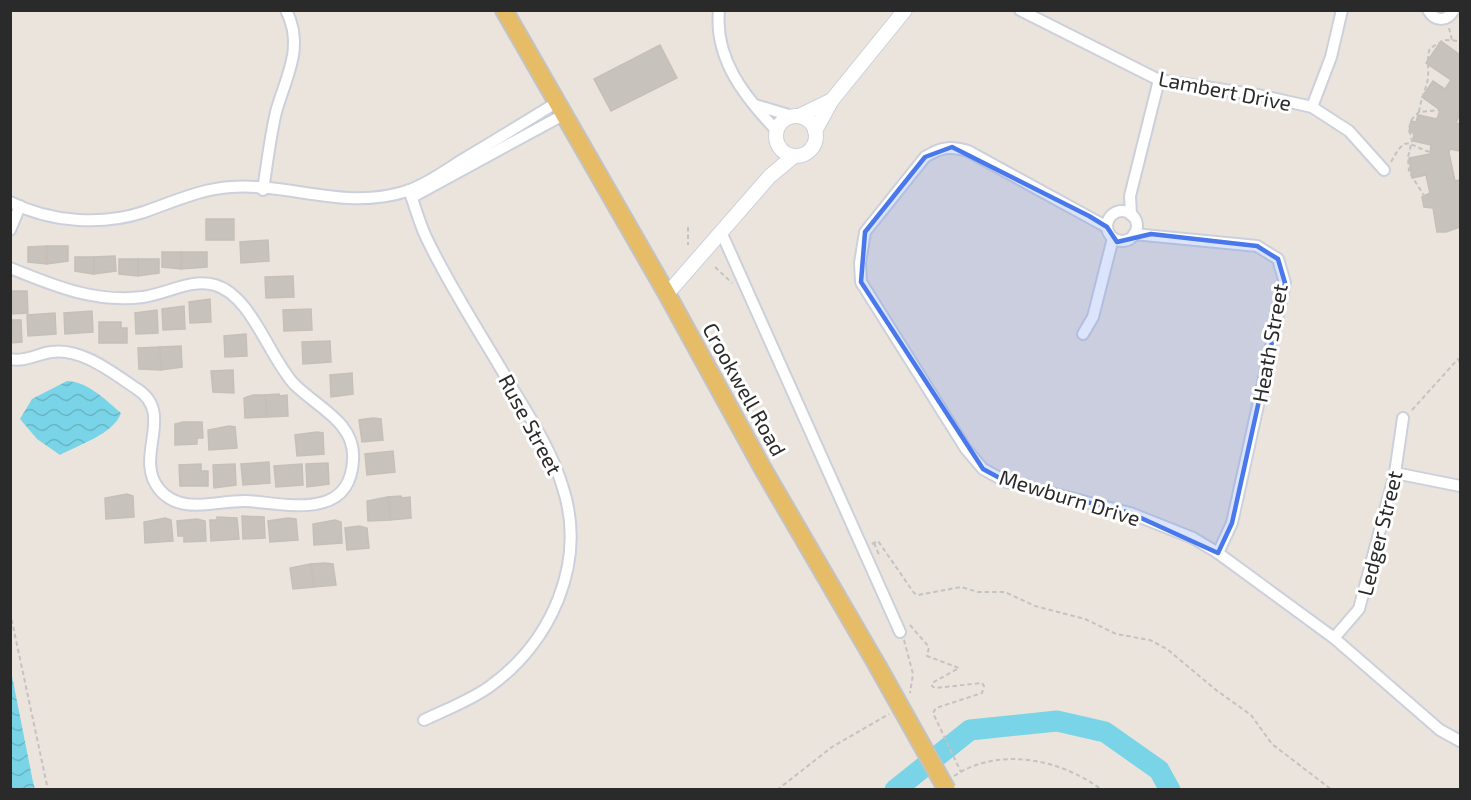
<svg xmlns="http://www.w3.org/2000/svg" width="1471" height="800" font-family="'Exo 2',sans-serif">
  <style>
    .water { fill: url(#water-waves) }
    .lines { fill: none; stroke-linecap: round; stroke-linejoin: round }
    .river { stroke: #78d4e6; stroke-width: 21 }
    .building { fill: #c7c2bc; stroke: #c6bfb7; stroke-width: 1.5 }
    .minor-casing { stroke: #ccd0db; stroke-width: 14 }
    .tertiary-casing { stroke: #ccd0db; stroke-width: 16 }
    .primary-casing { stroke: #c3c3c3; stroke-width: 20 }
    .path { stroke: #c3c3c3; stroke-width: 2; stroke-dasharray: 4.5 3; stroke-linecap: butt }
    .minor { stroke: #fff; stroke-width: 10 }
    .tertiary { stroke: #fff; stroke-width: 14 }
    .primary { stroke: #e6bc67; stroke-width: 16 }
    .primary-bridge-casing { stroke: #c3c3c3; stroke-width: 20; stroke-linecap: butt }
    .primary-bridge { stroke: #e6bc67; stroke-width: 16 }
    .marked { fill: #4978ec; fill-opacity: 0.2; stroke: #4978ec; stroke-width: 4.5; stroke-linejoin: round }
    .labels { text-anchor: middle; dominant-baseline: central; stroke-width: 6; stroke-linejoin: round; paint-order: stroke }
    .street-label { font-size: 21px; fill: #2a2a2a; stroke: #fff }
  </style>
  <defs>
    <pattern id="water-waves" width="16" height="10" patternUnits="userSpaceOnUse" patternTransform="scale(1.5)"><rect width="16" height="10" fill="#78d4e6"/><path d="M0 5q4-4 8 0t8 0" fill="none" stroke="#68b6c5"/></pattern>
  </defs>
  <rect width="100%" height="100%" fill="#ebe4dd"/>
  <!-- water -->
  <g class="water">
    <path d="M67 381C87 381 107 401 121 413 114 434 78 445 60 455L37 439 20 419 32 399Z"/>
    <polygon points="11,671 33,782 35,789 11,789"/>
  </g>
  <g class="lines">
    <!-- river -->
    <polyline class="river" points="895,790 970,730 1057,721 1105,732 1159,770 1170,790"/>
  </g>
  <!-- building -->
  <g class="building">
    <polygon points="1441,41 1460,55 1460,113 1456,123 1460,124 1460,151 1450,149 1449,153 1455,181 1460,180 1460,227 1446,232 1437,232 1433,208 1424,207 1422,197 1430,193 1426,175 1412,178 1409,158 1430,154 1431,145 1413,141 1414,133 1409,132 1411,121 1416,122 1418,115 1437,119 1440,110 1422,97 1433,81 1445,89 1451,80 1426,63"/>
    <polygon points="660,45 677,78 611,111 594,79"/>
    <rect x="206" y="219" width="28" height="21"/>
    <polygon points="268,240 269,261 241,263 240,242"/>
    <polygon points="47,246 47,264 28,262 28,247"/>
    <polygon points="47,246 68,246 68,261 47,264"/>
    <polygon points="162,252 181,252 181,269 162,267"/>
    <polygon points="181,252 207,252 207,267 181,269"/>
    <polygon points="115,256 116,271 94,274 94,257"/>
    <polygon points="75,257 94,257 94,274 75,271"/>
    <polygon points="119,259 138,259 138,276 119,274"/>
    <polygon points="138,259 159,259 159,273 138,276"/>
    <polygon points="293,276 294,297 266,298 265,277"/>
    <polygon points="13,291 27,291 28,313 10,314 10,293"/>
    <polygon points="210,299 211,322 190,323 189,302"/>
    <polygon points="184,306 185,329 163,330 162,309"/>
    <polygon points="311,309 312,330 284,331 283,310"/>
    <polygon points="157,310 158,333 136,334 135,313"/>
    <polygon points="92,311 93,332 65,334 64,313"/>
    <polygon points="55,313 56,334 28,336 27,315"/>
    <polygon points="10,320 21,320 22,342 10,343"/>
    <polygon points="99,322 121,322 121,328 127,328 127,343 99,343"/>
    <polygon points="246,334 247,356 225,357 224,336"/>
    <polygon points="330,341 331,362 303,364 302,342"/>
    <polygon points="181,346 182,367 161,370 160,347"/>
    <polygon points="160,347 161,370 139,369 138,348"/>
    <polygon points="233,370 234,393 213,392 211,371"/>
    <polygon points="352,373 353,394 331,397 330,375"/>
    <polygon points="279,394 279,396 287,395 288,416 267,417 265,395"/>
    <polygon points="253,395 265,395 267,417 245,418 244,398"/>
    <polygon points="373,418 381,419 383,440 362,442 359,420"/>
    <polygon points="183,422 202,422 203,438 197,438 197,444 175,445 175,424"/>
    <polygon points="229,426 235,427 237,448 209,450 208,430"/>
    <polygon points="317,432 323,433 324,454 297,456 295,435"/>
    <polygon points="393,451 395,472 367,475 365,454"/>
    <polygon points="269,462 270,483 243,485 241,464"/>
    <polygon points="328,463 329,484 307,487 306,464"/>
    <polygon points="201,464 201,471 208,471 208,486 180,486 179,465"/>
    <polygon points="235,464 236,485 214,488 213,465"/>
    <polygon points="302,464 303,485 276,487 274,466"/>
    <polygon points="127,494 133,496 134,517 106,519 105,498"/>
    <polygon points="401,496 402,498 410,497 411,518 390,520 388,497"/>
    <polygon points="388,497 390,520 368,521 367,501"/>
    <polygon points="242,516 264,517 265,538 243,539"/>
    <polygon points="217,517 237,518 239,539 211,541 210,520 217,520"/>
    <polygon points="165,518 171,520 173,541 145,543 144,522"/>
    <polygon points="288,518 296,519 298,540 270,542 268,521"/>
    <polygon points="197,519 205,521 206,541 184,542 184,536 178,536 177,521"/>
    <polygon points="335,520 341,522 342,543 314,545 313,524"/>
    <polygon points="359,526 367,528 369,548 347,550 345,528"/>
    <polygon points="325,563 333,564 336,585 314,587 311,564"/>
    <polygon points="311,564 314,587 293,589 290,568"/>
  </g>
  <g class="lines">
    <defs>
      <g id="minor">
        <path d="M719 10C714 59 745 97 776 130"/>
        <polyline points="1020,10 1159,80 1258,95 1312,107 1349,131 1384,170"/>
        <path d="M1428 10C1435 22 1447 22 1454 10"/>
        <polyline points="755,105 792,116"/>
        <polyline points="1312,107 1331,57 1342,10"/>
        <path d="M263 190C267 164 270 138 276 112 286 76 305 47 286 10"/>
        <path d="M409 190C415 206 419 222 426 237 451 290 485 340 514 391 533 422 553 454 563 488 587 563 551 643 489 687 469 701 445 710 424 720"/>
        <polyline points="414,196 563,115"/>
        <path d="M10 202C50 222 101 226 144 212 173 202 200 189 231 187 292 183 345 211 407 191 427 184 445 171 462 160 494 141 525 122 556 103"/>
        <circle cx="1122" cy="226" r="15"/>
        <polyline points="1131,215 1130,196 1159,80"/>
        <path d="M1107 227 968 151C950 146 941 147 925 157L865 232 860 263 861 282 966 449 983 469 1007 482 1130 513 1193 538 1218 553 1334 638 1440 730 1460 741"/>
        <polyline points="10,230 20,206"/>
        <polyline points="722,234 900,632"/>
        <polyline points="1134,234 1257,246 1278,259 1285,283 1232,523 1218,553"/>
        <path d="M10 268C54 286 95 303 143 297 167 294 191 278 215 285 251 295 269 357 294 384 309 399 329 410 342 426 350 436 354 448 353 460 350 522 284 503 246 501 217 500 181 516 159 489 133 457 176 414 137 389 113 373 81 347 51 352 37 354 25 362 10 359"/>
        <polyline points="1083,334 1093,317 1113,238"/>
        <polyline points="1395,473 1460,486"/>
        <polyline points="1334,638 1359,609 1395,473 1403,418"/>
      </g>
      <g id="tertiary">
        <polyline points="799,116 832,100"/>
        <circle cx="796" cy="136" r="20"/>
        <polyline points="815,131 832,100 905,10"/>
        <polyline points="667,294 770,176 794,156"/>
      </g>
      <polyline id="primary" points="504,10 667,294 763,469 877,665"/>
    </defs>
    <!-- minor casing -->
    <use href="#minor" class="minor-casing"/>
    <!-- tertiary casing -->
    <use href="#tertiary" class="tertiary-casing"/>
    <!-- primary casing -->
    <use href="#primary" class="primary-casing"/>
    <!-- path -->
    <g class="path">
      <polyline points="1449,28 1452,40"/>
      <path d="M1419 112C1421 98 1426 90 1428 78 1429 67 1426 59 1430 48L1445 40 1460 41"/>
      <path d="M1391 162C1407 132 1408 146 1430 152"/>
      <polyline points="1425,197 1409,172 1408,157 1412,141 1409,128 1412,119 1419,112 1440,110"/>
      <polyline points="688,227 688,245"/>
      <polyline points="715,267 732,283"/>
      <polyline points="1412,410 1458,359 1460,363"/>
      <polyline points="874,543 880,557"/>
      <polyline points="872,544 878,541 914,593 918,595 961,587 978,592 1005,592 1035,606 1085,619 1116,634 1150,640 1167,649 1216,690 1251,715 1272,744 1332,790"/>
      <polyline points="10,612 48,790"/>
      <polyline points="910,625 929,647 927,656 959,668 932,683 932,686 935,688 982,683 984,686 982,693 936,708 933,713 961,772"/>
      <polyline points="904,640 913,674 910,693"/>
      <path d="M954 776C999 746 1061 759 1102 790"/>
      <polyline points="777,790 832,747 889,714"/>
    </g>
    <!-- minor -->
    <use href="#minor" class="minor"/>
    <!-- tertiary -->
    <use href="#tertiary" class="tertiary"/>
    <!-- primary -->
    <use href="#primary" class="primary"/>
    <defs>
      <polyline id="primary-bridge" points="877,665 947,790"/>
    </defs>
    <!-- primary-bridge casing -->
    <use href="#primary-bridge" class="primary-bridge-casing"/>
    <!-- primary-bridge -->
    <use href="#primary-bridge" class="primary-bridge"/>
  </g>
  <!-- marked area -->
  <path class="marked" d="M952 147 1089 216 1107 227 1117 242 1151 234 1257 246 1278 259 1285 283 1232 523 1218 553 1130 513 1007 482 983 469 861 282 865 232 925 157Z"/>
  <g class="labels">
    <!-- street labels -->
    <g class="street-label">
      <text transform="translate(1225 90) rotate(11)">Lambert Drive</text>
      <text transform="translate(1269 343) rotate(-80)">Heath Street</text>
      <text transform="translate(745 389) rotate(61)">Crookwell Road</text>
      <text transform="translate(531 424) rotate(62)">Ruse Street</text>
      <text transform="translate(1070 497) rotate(17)">Mewburn Drive</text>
      <text transform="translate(1379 533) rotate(-76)">Ledger Street</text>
    </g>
  </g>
  <!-- border -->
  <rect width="1471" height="800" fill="none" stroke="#2a2a2a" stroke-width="24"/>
</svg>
